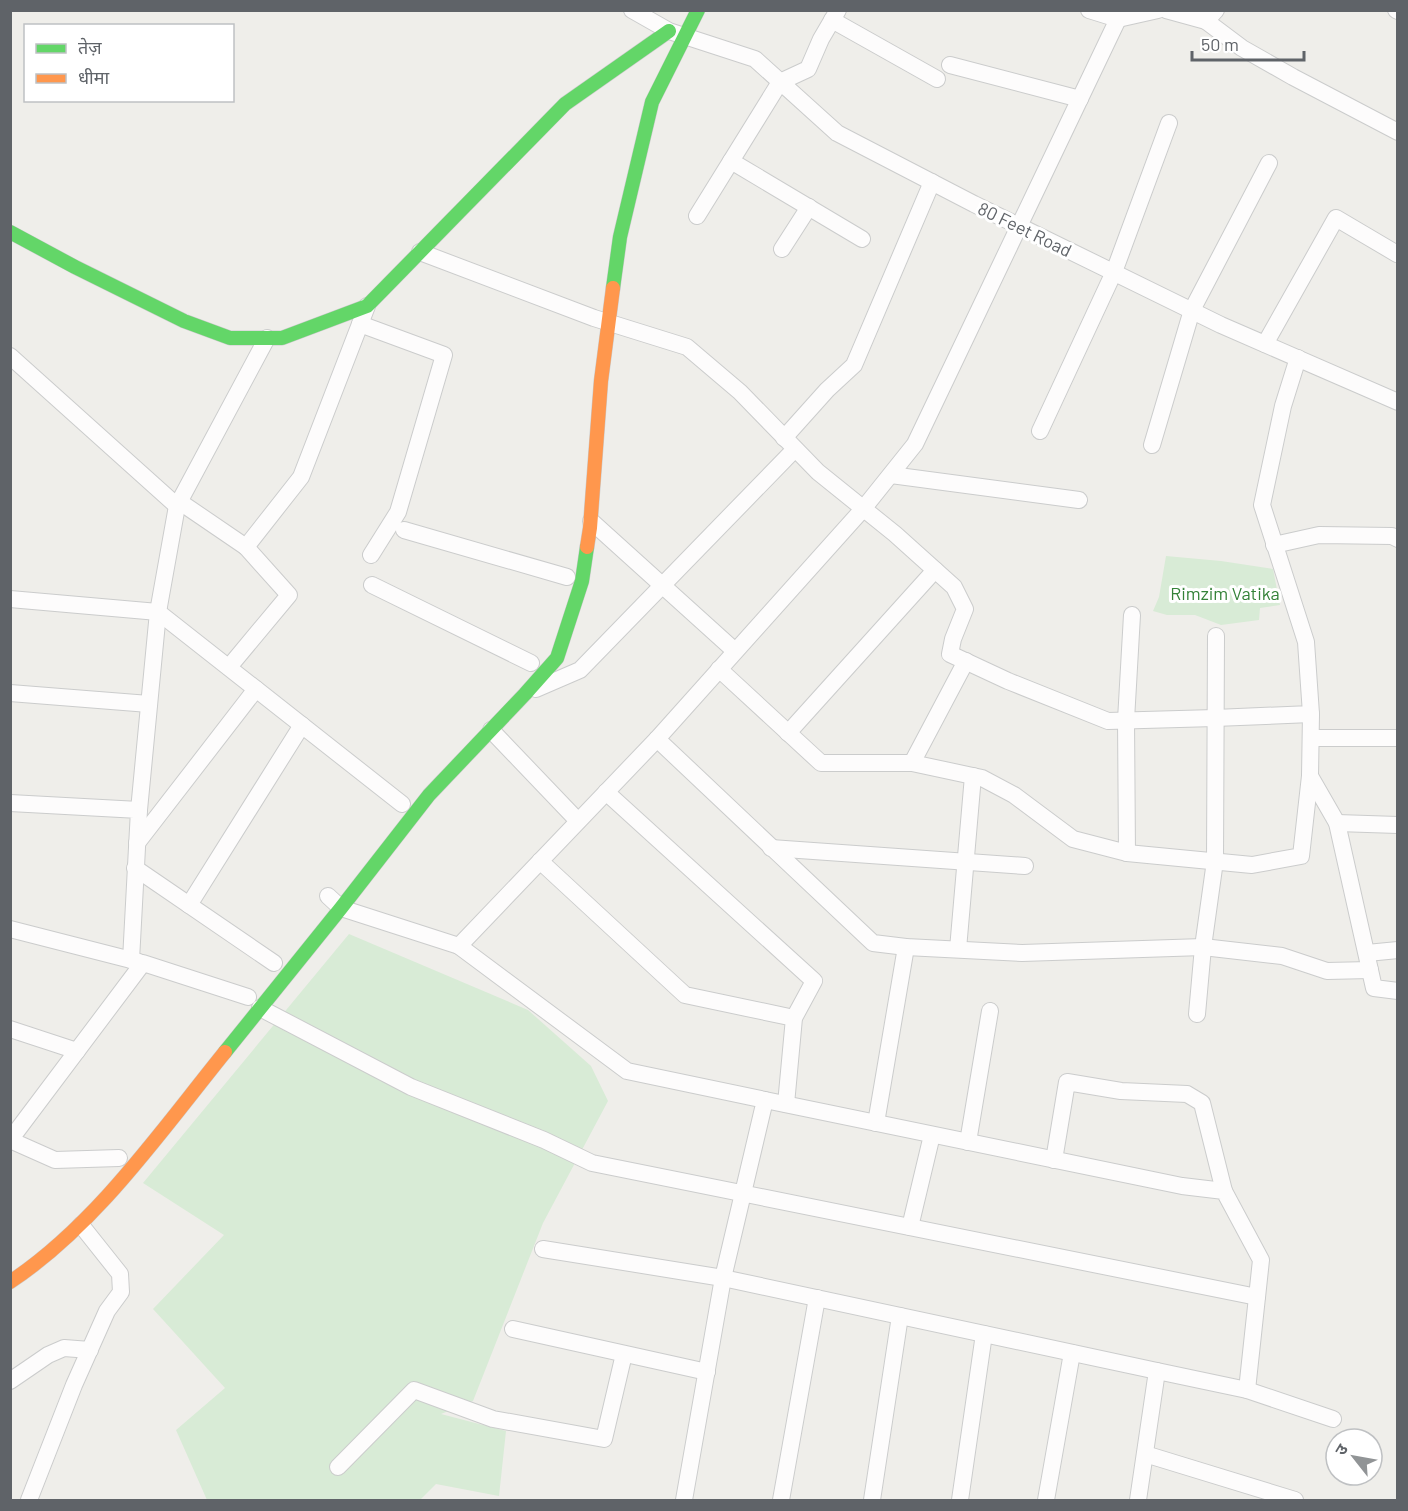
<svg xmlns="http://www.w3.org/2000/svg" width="1408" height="1511" font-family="Barlow,'Noto Sans Devanagari',sans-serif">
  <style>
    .green { fill: #d8ebd6 }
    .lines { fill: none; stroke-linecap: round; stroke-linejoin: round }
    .street-casing { stroke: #cbcccc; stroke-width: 18 }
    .fast-casing { stroke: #cacacb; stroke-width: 15 }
    .slow-casing { stroke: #cacacb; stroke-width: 15 }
    .street { stroke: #fdfcfc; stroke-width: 16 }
    .fast { stroke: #63d668; stroke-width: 14 }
    .slow { stroke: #ff974d; stroke-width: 14 }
    .labels { text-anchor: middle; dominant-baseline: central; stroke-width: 6; stroke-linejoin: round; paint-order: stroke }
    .street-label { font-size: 18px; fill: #5f6368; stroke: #fff }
    .park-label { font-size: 18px; fill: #348238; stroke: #fff }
  </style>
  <rect width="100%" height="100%" fill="#efeeea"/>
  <!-- green -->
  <g class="green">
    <polygon points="1166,556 1221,561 1273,569 1280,605 1260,608 1259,620 1221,625 1195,615 1167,615 1153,611 1159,597"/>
    <polygon points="349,934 528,1010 591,1066 608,1101 543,1223 473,1401 441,1414 506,1431 499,1496 436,1484 420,1500 207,1500 176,1430 225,1388 153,1309 224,1235 143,1183"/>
  </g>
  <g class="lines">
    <defs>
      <g id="street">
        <polyline points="632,10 669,31 755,59 837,133 974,204 1221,325 1398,402"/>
        <polyline points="1089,10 1118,19 1158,10"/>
        <polyline points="1166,10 1206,21"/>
        <polyline points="1216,10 1206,21 1242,48 1293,77 1398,132"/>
        <polyline points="1396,10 1398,11"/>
        <polyline points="832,20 937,79"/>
        <polyline points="950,65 1080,99"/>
        <polyline points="731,161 862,239"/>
        <polyline points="697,216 780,82 808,69 821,39 838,10"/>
        <polyline points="782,249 809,207"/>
        <polyline points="420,252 594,318 687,347 740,392 818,472 895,534 954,587 965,609 953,639 950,654 1008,681 1108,721 1215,718 1311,714 1306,642 1262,505 1283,406 1298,358"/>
        <polyline points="360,324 444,355 398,512 371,555"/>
        <polyline points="1265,344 1336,218 1397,254 1398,253"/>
        <polyline points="10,356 177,506"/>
        <polyline points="1040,431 1114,272 1169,123"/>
        <polyline points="784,438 827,390 854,365 932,182"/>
        <polyline points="1152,445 1192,310 1269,163"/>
        <polyline points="891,475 1079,500"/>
        <polyline points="180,502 246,547 301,477 367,306"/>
        <polyline points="591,521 735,651"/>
        <polyline points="404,530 567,577"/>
        <polyline points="1274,545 1319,535 1392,536 1398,539"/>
        <polyline points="372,585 531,663"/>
        <polyline points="10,599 158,612 402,804"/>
        <polyline points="229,667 289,595 246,547"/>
        <polyline points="719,669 821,763 912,763 966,661"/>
        <polyline points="536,689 580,670 795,449"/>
        <polyline points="10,693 149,704"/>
        <polyline points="1311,714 1310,776 1337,823 1374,988 1398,991"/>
        <polyline points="491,730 578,821"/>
        <polyline points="788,733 935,570"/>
        <polyline points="1311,738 1398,738"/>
        <polyline points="657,739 873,943 906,947 1022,953 1203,947 1282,956 1327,971 1370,970"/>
        <polyline points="912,763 982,778 1014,795 1073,839 1127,853 1252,865 1301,856 1310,776"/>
        <polyline points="606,792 814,981 794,1018 786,1104"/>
        <polyline points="10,803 139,810 131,960"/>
        <polyline points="139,810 158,612 177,506 267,338"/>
        <polyline points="1337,823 1398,825"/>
        <polyline points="137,843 256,689"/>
        <polyline points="771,848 1025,866"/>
        <polyline points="1127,853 1126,720 1132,615"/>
        <polyline points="540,861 685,995 794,1018"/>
        <polyline points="135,868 274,963"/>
        <polyline points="328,896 341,908 459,946 657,739 863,509 915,444 1118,19"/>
        <polyline points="189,905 302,725"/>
        <polyline points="10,929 139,962"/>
        <polyline points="459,946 627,1071 765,1100 723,1278 684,1500"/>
        <polyline points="958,949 973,776"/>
        <polyline points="1367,953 1398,950"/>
        <polyline points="260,1008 411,1087 544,1140 592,1163 1257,1297"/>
        <polyline points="1197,1014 1203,947 1215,861 1216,636"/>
        <polyline points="10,1029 77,1051"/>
        <polyline points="765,1100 1182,1186 1224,1191 1261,1260 1247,1390 1157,1371"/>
        <polyline points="876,1123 906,947"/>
        <polyline points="10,1140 143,963 248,997"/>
        <polyline points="10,1140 55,1160 119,1158"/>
        <polyline points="968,1142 990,1011"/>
        <polyline points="1054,1160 1067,1082 1121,1091 1187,1094 1202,1103 1224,1191"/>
        <polyline points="910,1227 932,1135"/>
        <polyline points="543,1249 723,1278 1157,1371 1138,1500"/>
        <polyline points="513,1329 707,1372"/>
        <polyline points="10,1381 48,1355 64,1348 90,1350"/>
        <polyline points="1247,1390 1333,1419"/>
        <polyline points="1145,1454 1295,1500"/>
        <polyline points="338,1467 414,1390 493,1419 604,1439 624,1354"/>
        <polyline points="29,1500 74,1385 107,1311 121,1292 120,1274 81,1225"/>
        <polyline points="781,1500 817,1298"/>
        <polyline points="872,1500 900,1316"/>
        <polyline points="960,1500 984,1334"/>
        <polyline points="1046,1500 1072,1353"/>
      </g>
      <g id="fast">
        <polyline points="10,232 75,267 184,321 230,338 282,338 367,306 565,104 669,31"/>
        <polyline points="613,288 620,237 652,102 698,10"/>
        <polyline points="225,1052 341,908 429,795 525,694 557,658 582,581 587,547"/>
      </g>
      <g id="slow">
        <polyline points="587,547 590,528 601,381 613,288"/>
        <path d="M10 1282C96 1225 161 1131 225 1052"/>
      </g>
    </defs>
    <!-- street casing -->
    <use href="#street" class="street-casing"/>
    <!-- fast casing -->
    <use href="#fast" class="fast-casing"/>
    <!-- slow casing -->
    <use href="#slow" class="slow-casing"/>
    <!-- street -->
    <use href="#street" class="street"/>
    <!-- fast -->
    <use href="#fast" class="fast"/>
    <!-- slow -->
    <use href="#slow" class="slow"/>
  </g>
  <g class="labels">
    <!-- street labels -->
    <g class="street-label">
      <text transform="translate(1025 229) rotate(26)">80 Feet Road</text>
    </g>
    <!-- park labels -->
    <g class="park-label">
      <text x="1225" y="593">Rimzim Vatika</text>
    </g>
  </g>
  <!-- border -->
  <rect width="1408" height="1511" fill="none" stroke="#5f6368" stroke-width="24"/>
  <!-- legend -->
  <rect x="24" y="24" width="210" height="78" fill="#ffffff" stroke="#bfc1c3" stroke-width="1.5"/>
  <rect x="36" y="44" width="30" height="9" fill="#63d668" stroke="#bfc1c3" stroke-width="1.5"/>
  <text x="78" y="54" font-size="18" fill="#5f6368">तेज़</text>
  <rect x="36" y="74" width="30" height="9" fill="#ff974d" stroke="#bfc1c3" stroke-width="1.5"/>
  <text x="78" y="84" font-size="18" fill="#5f6368">धीमा</text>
  <!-- north arrow -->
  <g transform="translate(1354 1457) rotate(301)"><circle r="28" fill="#ffffff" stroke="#bfc1c3" stroke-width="1.5"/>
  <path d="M0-4.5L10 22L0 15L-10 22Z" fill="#919496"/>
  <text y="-9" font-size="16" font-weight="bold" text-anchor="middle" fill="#5f6368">उ</text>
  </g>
  <!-- scale -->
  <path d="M1192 51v9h112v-9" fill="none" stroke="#5f6368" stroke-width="3"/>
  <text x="1201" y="51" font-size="18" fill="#5f6368" stroke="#ffffff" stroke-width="4.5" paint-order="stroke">50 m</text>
</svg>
